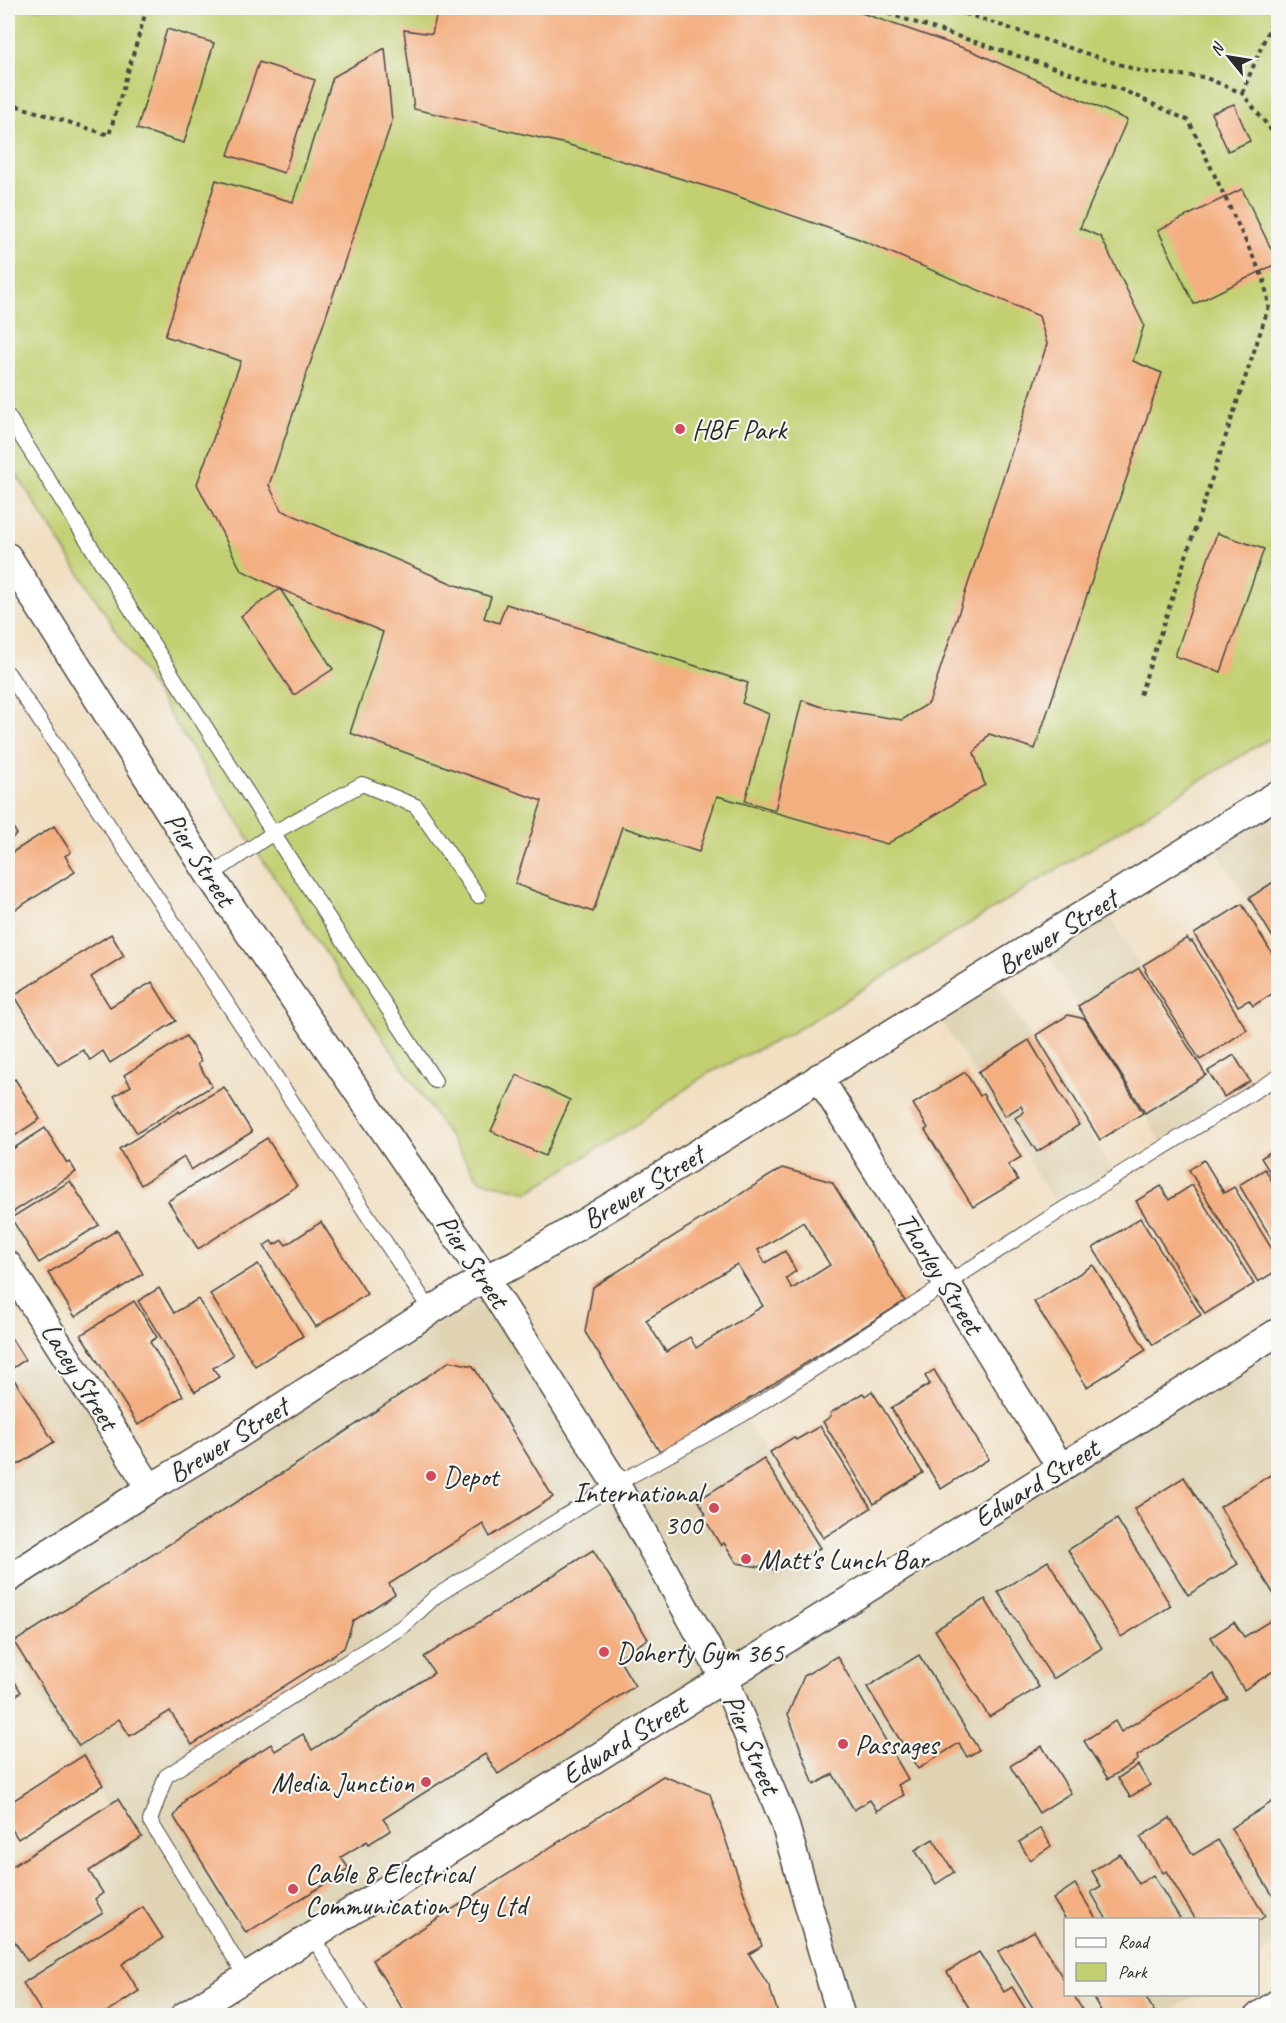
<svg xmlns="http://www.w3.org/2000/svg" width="1286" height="2023" font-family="Caveat,sans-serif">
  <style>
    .built { fill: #dfd3b4 }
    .green { fill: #c2d072; stroke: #767e4e; stroke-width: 1.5 }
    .building { fill: #f4af81; fill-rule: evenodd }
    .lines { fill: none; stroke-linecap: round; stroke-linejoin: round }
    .service-casing { stroke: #494642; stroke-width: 16 }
    .minor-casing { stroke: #494642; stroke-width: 30 }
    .path { stroke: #494642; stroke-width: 4; stroke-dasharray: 4.5 4.5; stroke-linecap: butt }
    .service { stroke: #fff; stroke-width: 14 }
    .minor { stroke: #fff; stroke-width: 27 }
    .poi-dot { fill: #d1495b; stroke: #f6f6f2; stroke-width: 2 }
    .labels { text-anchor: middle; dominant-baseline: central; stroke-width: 4.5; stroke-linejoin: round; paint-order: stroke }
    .poi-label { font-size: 28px; fill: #2b2b2b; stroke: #f6f6f2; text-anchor: start }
    .street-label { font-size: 28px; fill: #2b2b2b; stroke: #f6f6f2 }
  </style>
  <rect width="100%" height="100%" fill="#f6f6f2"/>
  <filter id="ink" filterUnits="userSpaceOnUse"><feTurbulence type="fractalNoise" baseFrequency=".0167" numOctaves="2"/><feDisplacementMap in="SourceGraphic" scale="12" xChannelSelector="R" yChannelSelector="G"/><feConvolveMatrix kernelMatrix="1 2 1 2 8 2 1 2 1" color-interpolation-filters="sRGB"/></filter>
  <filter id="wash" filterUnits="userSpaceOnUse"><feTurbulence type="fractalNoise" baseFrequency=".008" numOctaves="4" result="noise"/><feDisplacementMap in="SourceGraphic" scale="24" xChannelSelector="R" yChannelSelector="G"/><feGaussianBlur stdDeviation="1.35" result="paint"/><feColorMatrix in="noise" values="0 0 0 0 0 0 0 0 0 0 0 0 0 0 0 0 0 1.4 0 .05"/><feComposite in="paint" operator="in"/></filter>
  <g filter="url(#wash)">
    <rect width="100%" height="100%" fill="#f1dfc2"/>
    <!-- built -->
    <g class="built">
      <polygon points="1264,803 1278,827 1278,948 1209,838"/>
      <polygon points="1102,904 1227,1109 1164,1147 1040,942"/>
      <polygon points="991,972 1116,1177 1060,1211 933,1007"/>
      <polygon points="485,1278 616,1484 742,1415 854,1596 1278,1332 1278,1942 1258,1955 1258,1920 1066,1920 1066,1994 1196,1995 1163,2015 841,2015 724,1678 184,2015 8,2015 8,1867 107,1805 8,1649 8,1375 59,1343 151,1488"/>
    </g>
    <!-- green -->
    <polygon class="green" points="8,8 1278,8 1278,733 792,1033 707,1074 639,1123 528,1192 479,1180 254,847 8,461"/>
    <g id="blocks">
      <!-- building -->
      <g class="building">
        <polygon points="438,8 847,8 972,51 1127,120 1080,228 1101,237 1144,325 1133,361 1162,373 1035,749 989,734 974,753 985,785 887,844 717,796 699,852 622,827 593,912 515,884 542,801 350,733 383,632 280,589 241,570 197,484 241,361 165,336 216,180 293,202 333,77 385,48 392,121 269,485 281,510 453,584 491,597 484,618 499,623 506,604 748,683 742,703 769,714 745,801 775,810 802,700 822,707 902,720 929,703 1047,344 1039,316 859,239 728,193 566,144 414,109 404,30 432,34"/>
        <polygon points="167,29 214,43 184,143 137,129"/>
        <polygon points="259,62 315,80 284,173 228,155"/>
        <polygon points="1234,104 1250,141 1228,151 1211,113"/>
        <polygon points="1242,189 1278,263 1194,304 1158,230"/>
        <polygon points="1217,533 1264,549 1221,672 1175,656"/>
        <polygon points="280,589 333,669 294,695 241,616"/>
        <polygon points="8,819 17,834 8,841"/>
        <polygon points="54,826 71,852 65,856 75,872 8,914 8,855"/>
        <polygon points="1278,879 1278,946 1249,898"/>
        <polygon points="1242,904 1278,963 1278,990 1253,1006 1249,1000 1238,1006 1194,934"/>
        <polygon points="111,934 124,956 91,977 110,1007 152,982 176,1021 110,1063 103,1051 90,1060 83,1050 58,1065 14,995"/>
        <polygon points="1187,938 1190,942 1192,941 1247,1030 1200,1060 1145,971 1146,969 1143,965"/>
        <polygon points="1139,968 1206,1075 1145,1113 1078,1006"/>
        <polygon points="1068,1015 1085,1019 1143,1113 1100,1140 1036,1035"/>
        <polygon points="186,1036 201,1061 198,1064 212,1086 137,1133 114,1096 131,1086 124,1075"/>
        <polygon points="1029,1040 1079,1125 1037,1152 1015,1118 1024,1112 1021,1106 1005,1116 978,1072"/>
        <polygon points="1234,1055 1250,1081 1224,1097 1208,1071"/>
        <polygon points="965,1072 980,1096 983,1094 1021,1157 1008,1165 1018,1180 973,1207 925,1130 928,1128 913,1104"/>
        <polygon points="517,1075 570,1100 545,1156 491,1131"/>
        <polygon points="15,1079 40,1119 8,1140 8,1085"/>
        <polygon points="224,1087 252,1132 191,1170 184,1157 141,1185 119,1149 179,1111 180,1113"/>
        <polygon points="45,1128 67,1163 70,1162 76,1172 10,1214 8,1210 8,1152"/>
        <polygon points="267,1138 297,1186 198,1249 168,1201"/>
        <polygon points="1278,1147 1278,1185 1261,1158"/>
        <polygon points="1204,1160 1224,1193 1234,1187 1278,1259 1278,1270 1258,1282 1189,1170"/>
        <path d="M782 1168 832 1182 905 1301 661 1454 585 1332 593 1287ZM803 1222 830 1265 792 1289 786 1278 796 1271 785 1251 765 1263 758 1250ZM737 1264 763 1306 696 1348 690 1337 666 1352 646 1320Z"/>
        <polygon points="1265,1169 1278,1192 1278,1249 1239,1185"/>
        <polygon points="70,1181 99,1225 39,1263 11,1218"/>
        <polygon points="1192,1185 1254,1284 1205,1314 1136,1201 1161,1186 1169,1200"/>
        <polygon points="1140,1218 1201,1315 1153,1345 1093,1248"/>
        <polygon points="321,1222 367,1294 316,1327 264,1246 271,1241 274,1245 282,1240 286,1245"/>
        <polygon points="117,1230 143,1274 75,1317 48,1273"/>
        <polygon points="258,1264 303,1336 255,1366 210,1294"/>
        <polygon points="1093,1265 1146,1350 1087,1387 1034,1302"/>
        <polygon points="159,1288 174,1313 198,1299 233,1355 213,1368 219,1377 195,1392 138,1301"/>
        <polygon points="134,1301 157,1337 150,1342 183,1396 138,1425 81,1335"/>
        <polygon points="8,1333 25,1360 8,1371"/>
        <polygon points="450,1361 473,1366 553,1497 490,1537 483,1524 389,1584 395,1594 353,1621 344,1648 192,1745 170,1711 130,1736 119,1719 79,1746 14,1642 309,1456"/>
        <polygon points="934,1370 989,1459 941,1489 891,1408 930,1384 925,1376"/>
        <polygon points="15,1381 54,1442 8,1471 8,1386"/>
        <polygon points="872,1391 923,1473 874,1504 823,1422 831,1416 830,1413 863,1393 865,1396"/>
        <polygon points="820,1426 871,1508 823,1538 770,1452 794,1437 796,1440"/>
        <polygon points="764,1459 820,1548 797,1562 794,1558 774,1571 768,1562 759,1567 737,1563 724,1543 721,1546 703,1516 706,1514 698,1500"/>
        <polygon points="1278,1470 1278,1601 1220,1507"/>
        <polygon points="1184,1477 1238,1564 1188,1595 1134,1509"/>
        <polygon points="1117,1519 1171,1606 1121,1637 1068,1550"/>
        <polygon points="593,1550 648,1639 618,1658 635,1686 498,1774 485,1754 383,1819 391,1830 369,1844 367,1841 341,1857 349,1869 246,1933 174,1817 187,1797 271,1744 275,1751 303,1734 312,1750 434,1673 424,1657"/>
        <polygon points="1048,1561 1102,1648 1053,1679 998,1592"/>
        <polygon points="985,1599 1039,1687 989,1717 935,1630"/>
        <polygon points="1278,1616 1278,1668 1244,1690 1211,1637 1234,1622 1244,1637"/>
        <polygon points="919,1655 979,1750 967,1757 959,1743 918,1769 867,1687"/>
        <polygon points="837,1656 908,1779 898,1785 904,1795 877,1811 870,1800 854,1810 833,1774 814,1785 788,1714 804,1676"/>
        <polygon points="8,1671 21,1692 8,1701"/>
        <polygon points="1213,1674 1228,1699 1137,1756 1138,1760 1108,1779 1084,1741 1115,1721 1121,1732"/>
        <polygon points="1042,1746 1071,1793 1039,1813 1010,1766"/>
        <polygon points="84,1755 103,1785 18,1839 8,1823 8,1804"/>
        <polygon points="1138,1765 1150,1785 1130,1797 1118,1778"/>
        <polygon points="663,1776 710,1794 762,1946 749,1954 769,1986 779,2016 407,2016 372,1960"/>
        <polygon points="1278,1798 1278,1904 1231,1828"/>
        <polygon points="118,1799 142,1837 89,1871 103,1893 95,1899 103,1913 27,1961 8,1931 8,1869"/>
        <polygon points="1170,1818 1193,1855 1218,1840 1265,1916 1258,1921 1196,1920 1166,1871 1163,1873 1140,1837"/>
        <polygon points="1041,1828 1051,1846 1030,1860 1019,1842"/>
        <polygon points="933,1839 954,1872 936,1884 915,1850"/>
        <polygon points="1120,1854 1139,1884 1153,1875 1180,1918 1177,1920 1107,1920 1091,1892 1101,1886 1092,1871"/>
        <polygon points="1075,1884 1097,1920 1066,1920 1053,1899"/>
        <polygon points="143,1907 163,1938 122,1964 139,1991 101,2016 44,2016 23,1983"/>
        <polygon points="1034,1931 1066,1983 1066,1994 1073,1994 1086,2016 1038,2016 998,1952"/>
        <polygon points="979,1952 1004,1992 1012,1987 1030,2016 974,2016 947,1972"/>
        <polygon points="1091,1994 1144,1994 1157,2016 1104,2016"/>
      </g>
    </g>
  </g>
  <g filter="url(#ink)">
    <use href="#blocks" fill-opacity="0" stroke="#494642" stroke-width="1.5"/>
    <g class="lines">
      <defs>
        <g id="service">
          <polyline points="8,416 273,833 435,1081"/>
          <polyline points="8,673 431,1311"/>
          <polyline points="210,876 273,833 362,784 416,806 478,896"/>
          <polyline points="312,1936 362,2016"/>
          <polyline points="246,1977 150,1821 166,1776 405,1625 436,1596 616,1484 742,1415 1060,1211 1278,1077"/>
        </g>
        <g id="minor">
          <polyline points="8,557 210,876 485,1278 616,1484 724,1678 784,1821 841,2016"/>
          <polyline points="819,1077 1061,1468"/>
          <polyline points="8,1265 150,1488"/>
          <polyline points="8,1579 150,1488 235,1437 460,1292 485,1278 514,1265 664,1174 1278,794"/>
          <polyline points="184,2016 1278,1332"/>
          <polyline points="1259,2016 1278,2003"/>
        </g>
      </defs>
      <!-- service casing -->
      <use href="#service" class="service-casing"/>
      <!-- minor casing -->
      <use href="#minor" class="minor-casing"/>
      <!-- path -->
      <g class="path">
        <polyline points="871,8 1125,91 1189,121 1264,280 1269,306 1139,698"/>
        <polyline points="948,8 1143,72 1204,77 1242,93 1278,139"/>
        <polyline points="1242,93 1274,17 1274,8"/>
        <polyline points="8,103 109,135 147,8"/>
      </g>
      <!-- service -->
      <use href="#service" class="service"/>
      <!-- minor -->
      <use href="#minor" class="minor"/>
    </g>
  </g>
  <!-- markers -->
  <g class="poi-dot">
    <circle cx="680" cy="429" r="6"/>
    <circle cx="431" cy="1476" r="6"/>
    <circle cx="714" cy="1508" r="6"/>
    <circle cx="746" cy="1559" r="6"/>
    <circle cx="604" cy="1652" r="6"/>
    <circle cx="843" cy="1744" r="6"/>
    <circle cx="426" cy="1782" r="6"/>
    <circle cx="293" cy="1889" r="6"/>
  </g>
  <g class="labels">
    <!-- poi labels -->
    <g class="poi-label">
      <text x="692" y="429">HBF Park</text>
      <text x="443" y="1476">Depot</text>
      <text x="702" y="1492" text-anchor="end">International<tspan x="702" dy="32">300</tspan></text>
      <text x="758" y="1559">Matt's Lunch Bar</text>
      <text x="616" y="1652">Doherty Gym 365</text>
      <text x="855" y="1744">Passages</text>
      <text x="414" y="1782" text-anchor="end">Media Junction</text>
      <text x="305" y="1873">Cable 8 Electrical<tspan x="305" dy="32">Communication Pty Ltd</tspan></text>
    </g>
    <!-- street labels -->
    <g class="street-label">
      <text transform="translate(200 859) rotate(57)">Pier Street</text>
      <text transform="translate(1057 932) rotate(-32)">Brewer Street</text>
      <text transform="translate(643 1187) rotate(-31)">Brewer Street</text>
      <text transform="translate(473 1261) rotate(56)">Pier Street</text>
      <text transform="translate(940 1273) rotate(58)">Thorley Street</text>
      <text transform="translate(80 1376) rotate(58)">Lacey Street</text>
      <text transform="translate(228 1440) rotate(-32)">Brewer Street</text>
      <text transform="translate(1036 1483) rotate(-32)">Edward Street</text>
      <text transform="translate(624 1740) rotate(-32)">Edward Street</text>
      <text transform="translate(752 1744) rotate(67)">Pier Street</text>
    </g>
  </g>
  <!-- margin -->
  <rect width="1286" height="2023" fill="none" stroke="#f6f6f2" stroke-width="30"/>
  <!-- legend -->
  <rect x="1064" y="1918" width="195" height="78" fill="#f6f6f2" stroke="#a5a5a2" stroke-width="1.5"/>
  <rect x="1076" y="1938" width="30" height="9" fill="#ffffff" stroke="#a5a5a2" stroke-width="1.5"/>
  <text x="1118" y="1948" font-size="18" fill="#2b2b2b">Road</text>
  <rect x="1076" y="1963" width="30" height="18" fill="#c2d072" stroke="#a5a5a2" stroke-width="1.5"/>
  <text x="1118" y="1978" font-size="18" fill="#2b2b2b">Park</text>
  <!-- north arrow -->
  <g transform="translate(1229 57) rotate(300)" stroke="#f6f6f2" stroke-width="4.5" paint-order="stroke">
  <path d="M0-4.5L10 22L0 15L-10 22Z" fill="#2b2b2b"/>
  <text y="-9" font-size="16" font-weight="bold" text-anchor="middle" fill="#2b2b2b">N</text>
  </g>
</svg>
